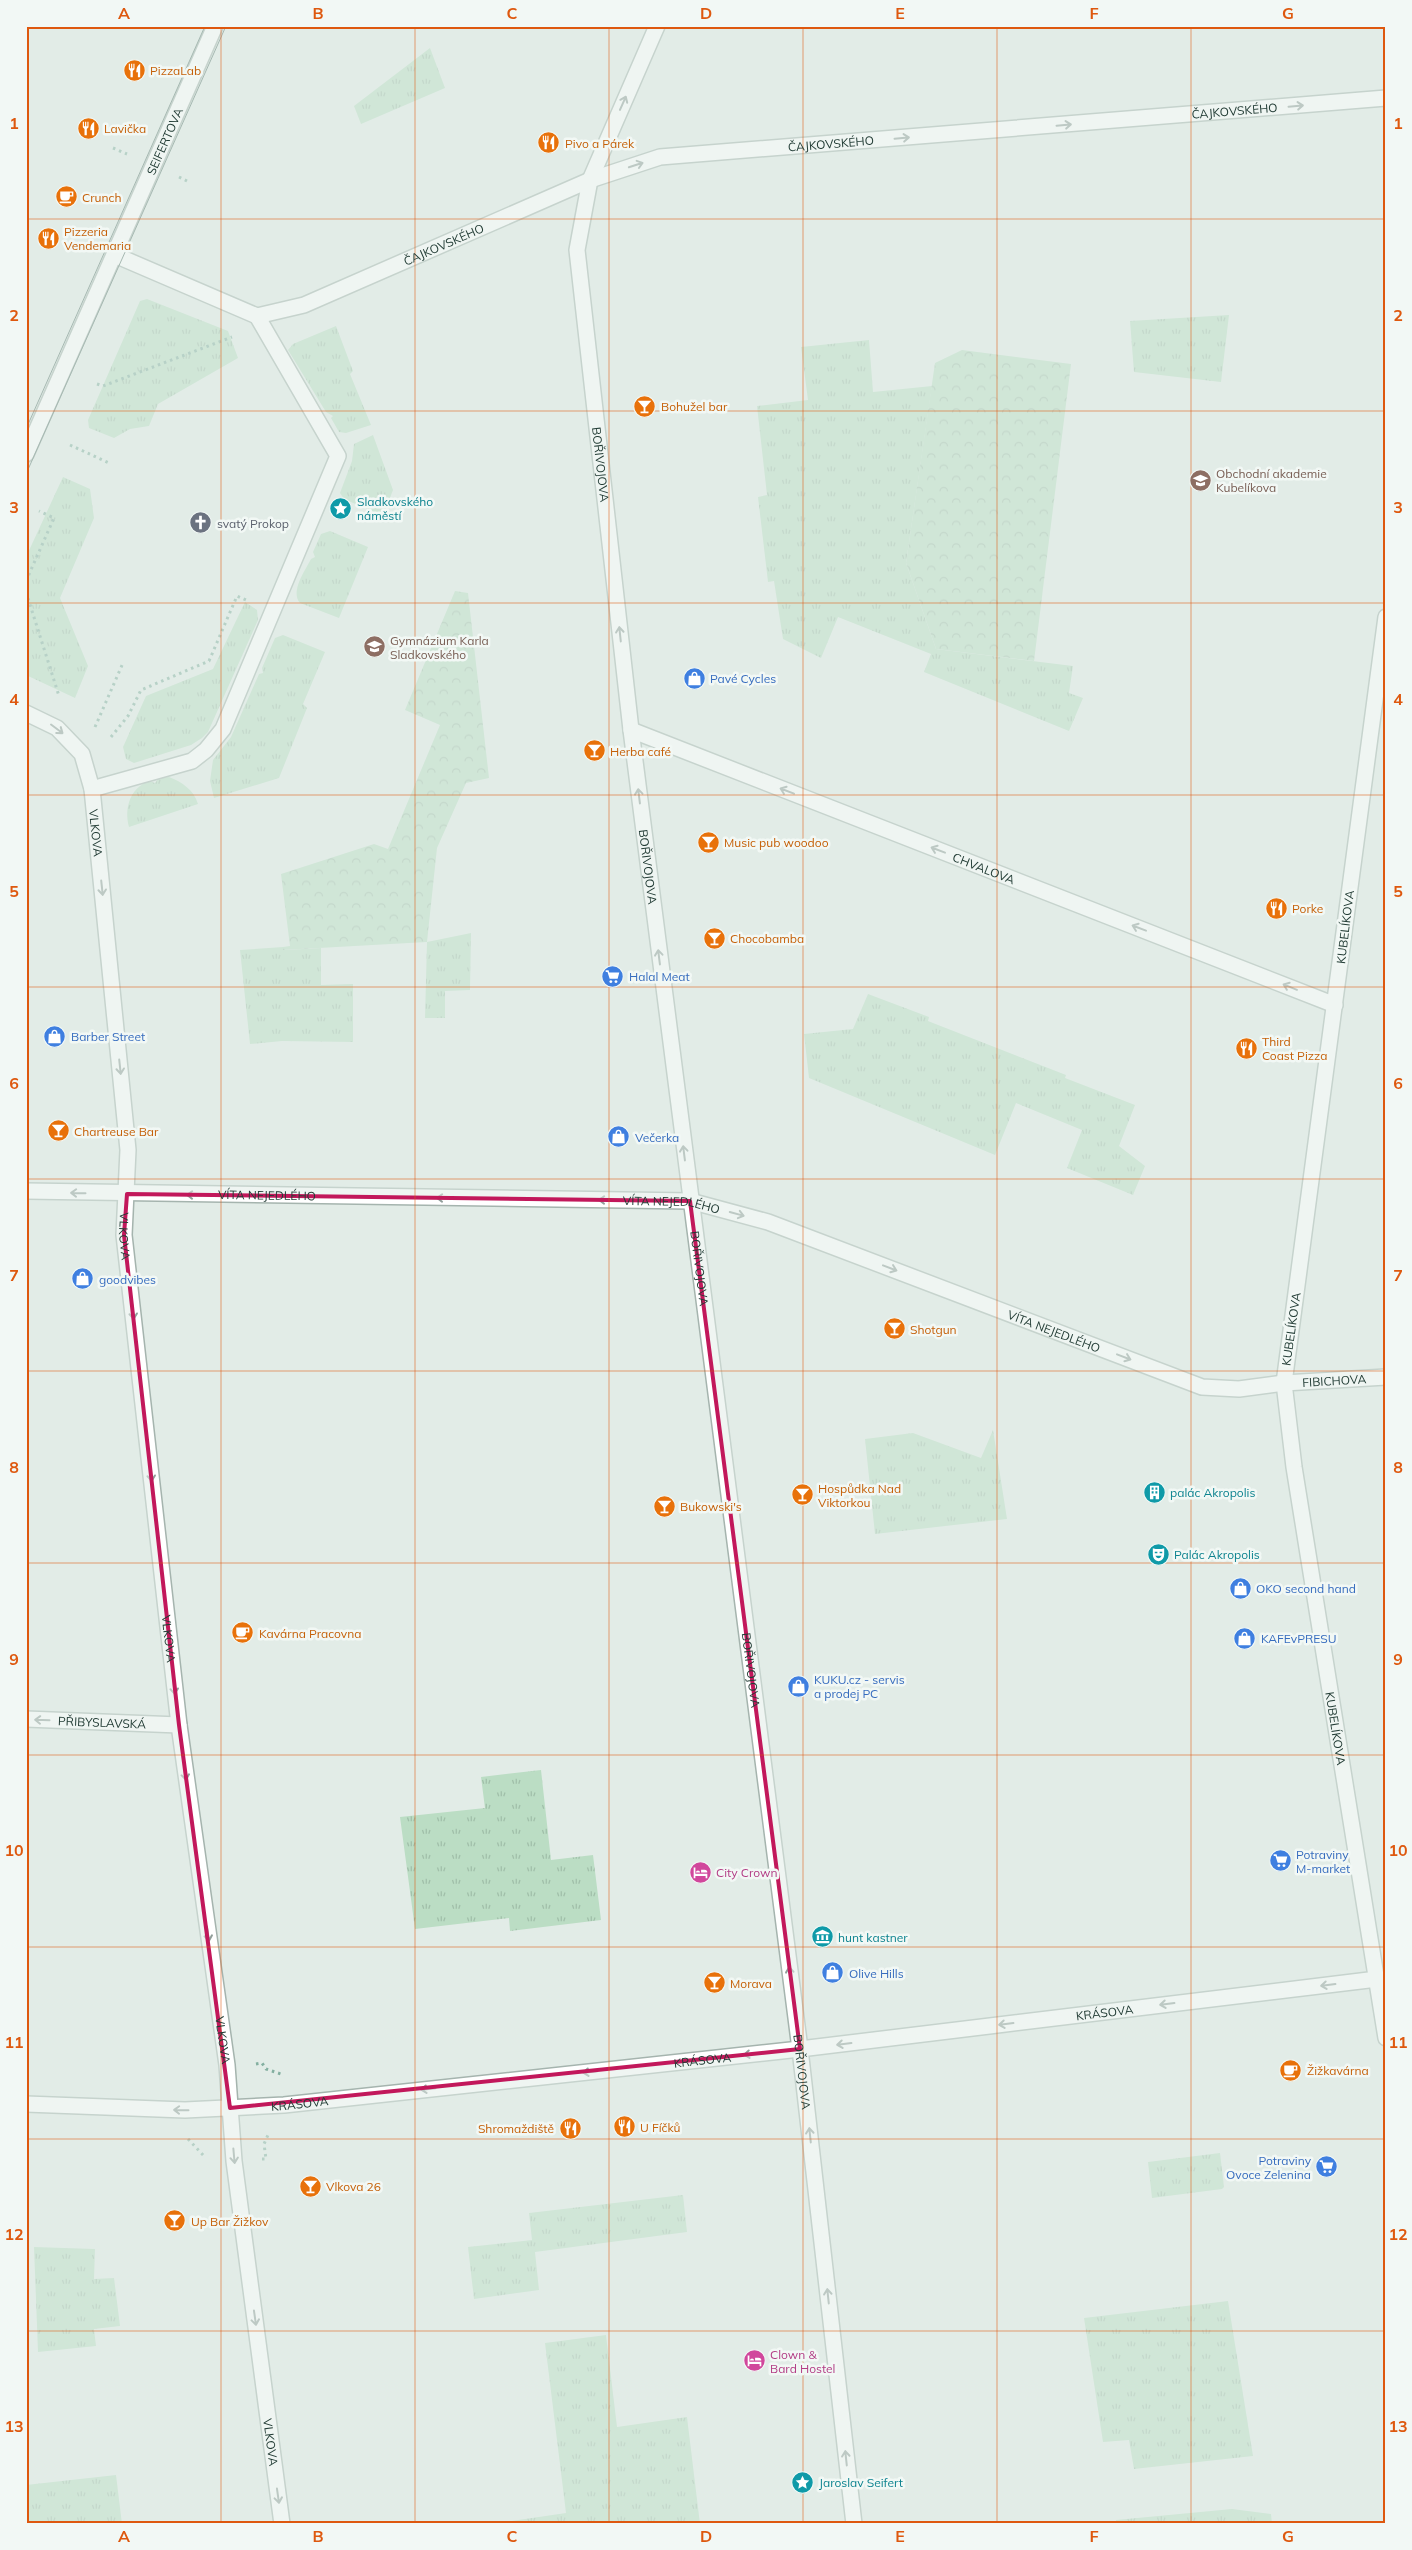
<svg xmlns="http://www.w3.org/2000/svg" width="1412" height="2550" font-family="Mulish,sans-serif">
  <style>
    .grass { fill: url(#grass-tufts) }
    .park { fill: url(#park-crowns) }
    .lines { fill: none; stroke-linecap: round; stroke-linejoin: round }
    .minor-casing { stroke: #a5b4ae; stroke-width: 18 }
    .path { stroke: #83afa0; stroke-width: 3; stroke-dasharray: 2.5 4; stroke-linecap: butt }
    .minor { stroke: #fff; stroke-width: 15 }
    .tram { stroke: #5d7870; stroke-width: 1 }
    .oneway { stroke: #909e9a }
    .marked { fill: none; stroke: #c2185b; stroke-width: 4; stroke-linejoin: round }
    .grid { fill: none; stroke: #de580e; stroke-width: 1; stroke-opacity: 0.55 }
    .labels { text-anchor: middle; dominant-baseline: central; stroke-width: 5; stroke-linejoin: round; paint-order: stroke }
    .food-label { font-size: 12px; fill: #c56008; stroke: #f2f8f5; text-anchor: start }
    .street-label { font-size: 12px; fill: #223c35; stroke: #f2f8f5 }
    .education-label { font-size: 12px; fill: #785e54; stroke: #f2f8f5; text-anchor: start }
    .culture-label { font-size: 12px; fill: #0d838f; stroke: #f2f8f5; text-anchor: start }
    .worship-label { font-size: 12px; fill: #5b616d; stroke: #f2f8f5; text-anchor: start }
    .shop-label { font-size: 12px; fill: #366cbe; stroke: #f2f8f5; text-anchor: start }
    .hotel-label { font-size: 12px; fill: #b23c85; stroke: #f2f8f5; text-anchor: start }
    .neatline { fill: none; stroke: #de580e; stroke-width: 2 }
    .grid-label { font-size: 16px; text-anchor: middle; font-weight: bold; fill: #de580e }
  </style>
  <defs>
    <pattern id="grass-tufts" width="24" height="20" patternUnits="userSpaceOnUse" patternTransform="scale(1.25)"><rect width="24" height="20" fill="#bbddc4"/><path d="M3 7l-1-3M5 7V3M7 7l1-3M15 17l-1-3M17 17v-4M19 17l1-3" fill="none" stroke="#a0bfa9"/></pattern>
    <pattern id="park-crowns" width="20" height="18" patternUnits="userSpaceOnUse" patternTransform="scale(1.25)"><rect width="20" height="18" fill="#bbddc4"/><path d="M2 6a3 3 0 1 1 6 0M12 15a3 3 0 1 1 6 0" fill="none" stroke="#a0bfa9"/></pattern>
  </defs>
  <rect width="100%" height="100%" fill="#e2ece7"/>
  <!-- grass -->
  <g class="grass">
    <polygon points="430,48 445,88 361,124 354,106"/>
    <polygon points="147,299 228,331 238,358 158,404 149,426 130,429 114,438 89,428 88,420 140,301"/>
    <polygon points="1229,315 1221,382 1134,372 1130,321"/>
    <polygon points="336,326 353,371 350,374 371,425 346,433 339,432 331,418 333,416 326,412 288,350 293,344"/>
    <polygon points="869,340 873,392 932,386 906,563 936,649 1073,666 1069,693 1083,698 1069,731 924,672 931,654 838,617 821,658 783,639 774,581 768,582 758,497 767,495 757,406 808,400 801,347"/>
    <polygon points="373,435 393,490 383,516 344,499 340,493 352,461 354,444"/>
    <polygon points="63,477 90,489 94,518 60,598 88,666 75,698 26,675 26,557"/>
    <path d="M330 531 368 547 339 618 300 603C290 591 305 571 311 559L315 557 313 552 321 534Z"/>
    <polygon points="245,602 257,610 258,620 208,732 202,738 191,745 134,763 126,759 123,747 146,696 213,669"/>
    <polygon points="283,635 325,652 303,704 307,708 279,778 214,798 210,781 213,760 231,737 259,674 263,673 262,668 275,638"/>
    <path d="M169 777C182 782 194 790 198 804L129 827C124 808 130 788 149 781L155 783 159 778Z"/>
    <polygon points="471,933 470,990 445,991 445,1018 425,1018 427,942"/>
    <polygon points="283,947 284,950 321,948 321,985 353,984 353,1042 282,1041 250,1044 240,950"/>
    <polygon points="868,994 929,1017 928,1021 933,1023 1066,1075 1065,1078 1135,1105 1119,1146 1145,1166 1133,1195 1067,1168 1082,1130 1016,1103 995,1155 809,1078 804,1034 853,1029"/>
    <polygon points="993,1430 1007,1519 875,1534 865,1439 913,1433 981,1458"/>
    <polygon points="541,1770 551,1860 593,1855 601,1920 510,1931 509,1918 415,1929 400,1817 485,1808 481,1777"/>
    <polygon points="1220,2153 1224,2187 1222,2189 1152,2198 1148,2162"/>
    <polygon points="683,2195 687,2232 535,2252 539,2290 474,2299 468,2247 532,2240 529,2213"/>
    <polygon points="34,2247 95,2249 94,2279 114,2278 120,2326 94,2329 96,2346 38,2352"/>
    <polygon points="1228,2301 1253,2456 1134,2469 1129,2440 1103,2442 1084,2318"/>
    <polygon points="606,2335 617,2427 687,2417 700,2524 490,2524 566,2513 545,2343"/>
    <polygon points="116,2475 122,2524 26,2524 26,2485"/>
    <polygon points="1232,2509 1271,2514 1272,2524 1116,2524 1116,2520"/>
  </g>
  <!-- park -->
  <g class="park">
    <polygon points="962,350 1071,364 1034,661 936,649 906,563 935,363"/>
    <polygon points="455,591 468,593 489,778 466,783 437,848 427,942 283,950 283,947 290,946 281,874 374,844 388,849 440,725 405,710"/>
  </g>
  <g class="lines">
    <defs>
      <g id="minor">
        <path id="s1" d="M657 26 590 180 577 250 631 730 800 2049 854 2524"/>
        <path id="s2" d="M115 255 257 316 304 305 590 180 660 157 1386 98"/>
        <path id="s3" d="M26 454 215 26"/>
        <path id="s4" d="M1386 617 1284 1383 1294 1467 1386 2038"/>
        <path id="s5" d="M26 713 57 728 82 754 92 789 128 1150 124 1235 179 1725 227 2065 234 2161 282 2524"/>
        <path id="s6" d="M631 730 1335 1005"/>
        <polyline points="92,789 192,761 206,750 223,729 338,456 257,316"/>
        <path id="s7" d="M26 1191 690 1201 768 1222 1202 1387 1239 1389 1284 1383 1386 1377"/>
        <path id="s8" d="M26 1719 179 1725"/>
        <path id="s9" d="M26 2104 185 2110 284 2105 800 2049 1377 1979"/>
      </g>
    </defs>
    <!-- minor casing -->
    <use href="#minor" class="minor-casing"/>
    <!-- path -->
    <g class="path">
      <polyline points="113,148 127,154"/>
      <polyline points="179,177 187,181"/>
      <polyline points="97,384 103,386 232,337"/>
      <polyline points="70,445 109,463"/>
      <polyline points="26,581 54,518 39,511"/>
      <polyline points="26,592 59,696"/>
      <polyline points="95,727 123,663"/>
      <polyline points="111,737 128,716 141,690 209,661 237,596 246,600"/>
      <polyline points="256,2064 262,2063 266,2069 281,2074 282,2076"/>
      <polyline points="188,2139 204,2156"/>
      <polyline points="262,2159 266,2159 264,2144 268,2135"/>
    </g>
    <!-- minor -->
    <use href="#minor" class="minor"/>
    <!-- tram -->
    <g class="tram">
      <polyline points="26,429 205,26"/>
      <polyline points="26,474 226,26"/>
    </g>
  </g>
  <!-- one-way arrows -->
  <defs><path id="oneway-shaft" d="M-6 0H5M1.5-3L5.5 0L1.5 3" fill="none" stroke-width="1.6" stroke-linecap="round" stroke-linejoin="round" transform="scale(1.25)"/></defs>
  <g class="oneway">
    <use href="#oneway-shaft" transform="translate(623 103) rotate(-66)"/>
    <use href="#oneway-shaft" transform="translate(1296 106) rotate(-5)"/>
    <use href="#oneway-shaft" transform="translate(1064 125) rotate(-5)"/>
    <use href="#oneway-shaft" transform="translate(902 138) rotate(-5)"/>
    <use href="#oneway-shaft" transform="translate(636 165) rotate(-18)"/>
    <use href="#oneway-shaft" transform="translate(620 634) rotate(-96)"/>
    <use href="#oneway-shaft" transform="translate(57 729) rotate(37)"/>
    <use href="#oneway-shaft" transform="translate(787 791) rotate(-159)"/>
    <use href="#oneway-shaft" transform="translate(639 796) rotate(-97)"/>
    <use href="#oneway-shaft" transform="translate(938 850) rotate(-159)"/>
    <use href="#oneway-shaft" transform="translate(102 888) rotate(84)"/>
    <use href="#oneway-shaft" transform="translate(1139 928) rotate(-159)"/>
    <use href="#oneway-shaft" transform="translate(659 957) rotate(-97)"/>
    <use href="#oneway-shaft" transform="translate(1290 987) rotate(-158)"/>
    <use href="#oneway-shaft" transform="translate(120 1067) rotate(84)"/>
    <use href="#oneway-shaft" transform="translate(684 1153) rotate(-97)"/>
    <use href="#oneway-shaft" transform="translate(78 1193) rotate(-179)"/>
    <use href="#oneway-shaft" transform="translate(194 1195) rotate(-179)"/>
    <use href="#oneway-shaft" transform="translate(444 1198) rotate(-179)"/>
    <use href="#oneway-shaft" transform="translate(606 1200) rotate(-179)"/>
    <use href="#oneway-shaft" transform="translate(737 1214) rotate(15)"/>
    <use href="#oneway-shaft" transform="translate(890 1268) rotate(21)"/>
    <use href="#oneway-shaft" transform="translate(133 1312) rotate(84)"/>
    <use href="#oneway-shaft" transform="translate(1124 1357) rotate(21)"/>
    <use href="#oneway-shaft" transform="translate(151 1474) rotate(84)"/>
    <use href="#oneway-shaft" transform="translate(174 1687) rotate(84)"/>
    <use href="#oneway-shaft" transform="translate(42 1720) rotate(-178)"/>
    <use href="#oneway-shaft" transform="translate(185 1773) rotate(82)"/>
    <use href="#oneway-shaft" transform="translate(208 1934) rotate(82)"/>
    <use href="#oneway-shaft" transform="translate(790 1974) rotate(-97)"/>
    <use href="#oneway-shaft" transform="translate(1328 1985) rotate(173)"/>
    <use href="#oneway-shaft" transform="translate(1167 2004) rotate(173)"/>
    <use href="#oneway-shaft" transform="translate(1006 2024) rotate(173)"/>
    <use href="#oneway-shaft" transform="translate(844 2044) rotate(173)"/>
    <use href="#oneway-shaft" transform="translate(751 2054) rotate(174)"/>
    <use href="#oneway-shaft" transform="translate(590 2072) rotate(174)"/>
    <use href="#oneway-shaft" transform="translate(428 2089) rotate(174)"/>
    <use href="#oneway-shaft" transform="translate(181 2110) rotate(-179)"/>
    <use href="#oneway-shaft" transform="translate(810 2135) rotate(-96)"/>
    <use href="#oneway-shaft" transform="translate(234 2156) rotate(85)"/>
    <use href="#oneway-shaft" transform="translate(828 2296) rotate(-96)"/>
    <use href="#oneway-shaft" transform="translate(255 2318) rotate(82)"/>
    <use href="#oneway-shaft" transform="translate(846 2458) rotate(-96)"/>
    <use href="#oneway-shaft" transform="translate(278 2496) rotate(82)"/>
  </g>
  <!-- marked area -->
  <path d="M0 0H1412V2550H0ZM127 1194 690 1201 800 2049 230 2108 179 1725 124 1235Z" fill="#e2ece7" fill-opacity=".55" fill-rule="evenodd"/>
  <path class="marked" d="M127 1194 690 1201 800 2049 230 2108 179 1725 124 1235Z"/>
  <!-- grid -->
  <path class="grid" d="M221 26V2524M415 26V2524M609 26V2524M803 26V2524M997 26V2524M1191 26V2524M26 219H1386M26 411H1386M26 603H1386M26 795H1386M26 987H1386M26 1179H1386M26 1371H1386M26 1563H1386M26 1755H1386M26 1947H1386M26 2139H1386M26 2331H1386"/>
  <!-- icons -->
  <defs>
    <symbol id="restaurant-disc" viewBox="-11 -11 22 22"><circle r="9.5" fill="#e8710a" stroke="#f2f8f5"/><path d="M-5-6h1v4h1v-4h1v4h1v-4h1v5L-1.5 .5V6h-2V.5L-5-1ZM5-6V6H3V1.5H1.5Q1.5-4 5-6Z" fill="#fff"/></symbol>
    <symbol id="cafe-disc" viewBox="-11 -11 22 22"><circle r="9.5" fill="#e8710a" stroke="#f2f8f5"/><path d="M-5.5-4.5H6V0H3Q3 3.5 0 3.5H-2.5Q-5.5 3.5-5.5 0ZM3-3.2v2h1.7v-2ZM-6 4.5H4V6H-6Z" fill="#fff"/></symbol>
    <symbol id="bar-disc" viewBox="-11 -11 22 22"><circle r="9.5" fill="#e8710a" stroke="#f2f8f5"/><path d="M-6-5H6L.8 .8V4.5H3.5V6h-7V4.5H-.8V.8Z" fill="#fff"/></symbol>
    <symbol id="university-disc" viewBox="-11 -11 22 22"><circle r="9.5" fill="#8d6e63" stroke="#f2f8f5"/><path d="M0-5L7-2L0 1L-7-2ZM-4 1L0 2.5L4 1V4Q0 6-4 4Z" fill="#fff"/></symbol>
    <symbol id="sight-disc" viewBox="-11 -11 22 22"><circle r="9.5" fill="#0f9aa8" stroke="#f2f8f5"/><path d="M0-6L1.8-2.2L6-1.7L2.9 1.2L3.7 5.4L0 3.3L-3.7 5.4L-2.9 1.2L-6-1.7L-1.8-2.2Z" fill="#fff"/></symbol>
    <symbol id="church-disc" viewBox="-11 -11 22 22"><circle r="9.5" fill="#6b7280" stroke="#f2f8f5"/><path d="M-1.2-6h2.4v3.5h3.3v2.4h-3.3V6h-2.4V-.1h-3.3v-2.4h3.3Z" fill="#fff"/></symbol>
    <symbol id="shop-disc" viewBox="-11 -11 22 22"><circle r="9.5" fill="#3f7fe0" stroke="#f2f8f5"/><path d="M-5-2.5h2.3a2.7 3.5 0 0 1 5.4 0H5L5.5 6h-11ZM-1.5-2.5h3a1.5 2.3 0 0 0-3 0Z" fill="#fff"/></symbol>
    <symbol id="supermarket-disc" viewBox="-11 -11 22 22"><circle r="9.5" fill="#3f7fe0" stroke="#f2f8f5"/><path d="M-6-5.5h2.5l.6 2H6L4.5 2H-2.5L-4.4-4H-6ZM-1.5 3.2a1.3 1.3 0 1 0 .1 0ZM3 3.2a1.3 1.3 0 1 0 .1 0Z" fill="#fff"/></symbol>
    <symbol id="building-disc" viewBox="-11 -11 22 22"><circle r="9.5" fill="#0f9aa8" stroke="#f2f8f5"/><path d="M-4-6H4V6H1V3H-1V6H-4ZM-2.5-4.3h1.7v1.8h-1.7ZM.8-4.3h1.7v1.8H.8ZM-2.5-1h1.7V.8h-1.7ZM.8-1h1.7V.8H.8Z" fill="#fff"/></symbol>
    <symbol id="theatre-disc" viewBox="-11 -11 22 22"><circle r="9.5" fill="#0f9aa8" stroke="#f2f8f5"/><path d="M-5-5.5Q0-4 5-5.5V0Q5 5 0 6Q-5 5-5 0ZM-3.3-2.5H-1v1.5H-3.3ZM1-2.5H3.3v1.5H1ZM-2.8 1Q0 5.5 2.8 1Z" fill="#fff"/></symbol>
    <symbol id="hotel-disc" viewBox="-11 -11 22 22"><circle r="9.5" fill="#d1479c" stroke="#f2f8f5"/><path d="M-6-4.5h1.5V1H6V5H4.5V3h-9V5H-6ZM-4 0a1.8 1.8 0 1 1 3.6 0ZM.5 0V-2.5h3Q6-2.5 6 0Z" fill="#fff"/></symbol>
    <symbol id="museum-disc" viewBox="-11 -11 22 22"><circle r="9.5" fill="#0f9aa8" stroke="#f2f8f5"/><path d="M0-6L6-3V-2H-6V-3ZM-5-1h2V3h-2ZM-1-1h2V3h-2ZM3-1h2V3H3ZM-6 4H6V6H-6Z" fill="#fff"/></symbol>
  </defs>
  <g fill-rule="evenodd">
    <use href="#restaurant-disc" x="122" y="58" width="25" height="25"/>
    <use href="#restaurant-disc" x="76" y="116" width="25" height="25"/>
    <use href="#restaurant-disc" x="536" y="130" width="25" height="25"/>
    <use href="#cafe-disc" x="54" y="184" width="25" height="25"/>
    <use href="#restaurant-disc" x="36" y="226" width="25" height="25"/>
    <use href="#bar-disc" x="632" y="394" width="25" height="25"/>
    <use href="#university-disc" x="1188" y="468" width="25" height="25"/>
    <use href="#sight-disc" x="328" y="496" width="25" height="25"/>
    <use href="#church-disc" x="188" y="510" width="25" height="25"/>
    <use href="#university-disc" x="362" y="634" width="25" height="25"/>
    <use href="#shop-disc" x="682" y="666" width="25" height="25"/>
    <use href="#bar-disc" x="582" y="738" width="25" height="25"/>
    <use href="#bar-disc" x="696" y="830" width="25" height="25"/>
    <use href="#restaurant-disc" x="1264" y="896" width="25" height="25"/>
    <use href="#bar-disc" x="702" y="926" width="25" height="25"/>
    <use href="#supermarket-disc" x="600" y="964" width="25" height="25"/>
    <use href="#shop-disc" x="42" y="1024" width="25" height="25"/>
    <use href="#restaurant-disc" x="1234" y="1036" width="25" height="25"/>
    <use href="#bar-disc" x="46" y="1118" width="25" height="25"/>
    <use href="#shop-disc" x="606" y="1124" width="25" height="25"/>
    <use href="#shop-disc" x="70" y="1266" width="25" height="25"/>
    <use href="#bar-disc" x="882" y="1316" width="25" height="25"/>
    <use href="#building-disc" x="1142" y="1480" width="25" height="25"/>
    <use href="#bar-disc" x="790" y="1482" width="25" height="25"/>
    <use href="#bar-disc" x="652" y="1494" width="25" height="25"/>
    <use href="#theatre-disc" x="1146" y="1542" width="25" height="25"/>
    <use href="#shop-disc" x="1228" y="1576" width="25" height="25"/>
    <use href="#cafe-disc" x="230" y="1620" width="25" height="25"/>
    <use href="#shop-disc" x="1232" y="1626" width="25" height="25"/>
    <use href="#shop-disc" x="786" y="1674" width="25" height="25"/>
    <use href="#supermarket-disc" x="1268" y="1848" width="25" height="25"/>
    <use href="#hotel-disc" x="688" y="1860" width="25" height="25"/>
    <use href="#museum-disc" x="810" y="1924" width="25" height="25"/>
    <use href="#shop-disc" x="820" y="1960" width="25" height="25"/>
    <use href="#bar-disc" x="702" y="1970" width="25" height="25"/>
    <use href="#cafe-disc" x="1278" y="2058" width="25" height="25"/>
    <use href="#restaurant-disc" x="612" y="2114" width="25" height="25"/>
    <use href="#restaurant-disc" x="558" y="2116" width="25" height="25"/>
    <use href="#supermarket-disc" x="1314" y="2154" width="25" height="25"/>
    <use href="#bar-disc" x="298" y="2174" width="25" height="25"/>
    <use href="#bar-disc" x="162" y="2208" width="25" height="25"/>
    <use href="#hotel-disc" x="742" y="2348" width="25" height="25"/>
    <use href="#sight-disc" x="790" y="2470" width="25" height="25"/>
  </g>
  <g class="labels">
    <!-- food labels -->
    <g class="food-label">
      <text x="150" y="70">PizzaLab</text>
      <text x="104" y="128">Lavička</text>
      <text x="565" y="143">Pivo a Párek</text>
      <text x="82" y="197">Crunch</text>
      <text x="64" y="231">Pizzeria<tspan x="64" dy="14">Vendemaria</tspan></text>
      <text x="661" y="406">Bohužel bar</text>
      <text x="610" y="751">Herba café</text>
      <text x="724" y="842">Music pub woodoo</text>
      <text x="1292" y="908">Porke</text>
      <text x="730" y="938">Chocobamba</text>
      <text x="1262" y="1041">Third<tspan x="1262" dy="14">Coast Pizza</tspan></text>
      <text x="74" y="1131">Chartreuse Bar</text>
      <text x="910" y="1329">Shotgun</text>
      <text x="818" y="1488">Hospůdka Nad<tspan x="818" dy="14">Viktorkou</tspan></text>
      <text x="680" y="1506">Bukowski's</text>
      <text x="259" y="1633">Kavárna Pracovna</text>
      <text x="730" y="1983">Morava</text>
      <text x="1307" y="2070">Žižkavárna</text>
      <text x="640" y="2127">U Fíčků</text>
      <text x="554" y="2128" text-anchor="end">Shromaždiště</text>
      <text x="326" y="2186">Vlkova 26</text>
      <text x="191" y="2221">Up Bar Žižkov</text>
    </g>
    <!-- street labels -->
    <g class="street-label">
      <text stroke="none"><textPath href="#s2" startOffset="1165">ČAJKOVSKÉHO</textPath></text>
      <text stroke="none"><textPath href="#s3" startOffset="342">SEIFERTOVA</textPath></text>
      <text stroke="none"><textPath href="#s2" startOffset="760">ČAJKOVSKÉHO</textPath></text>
      <text stroke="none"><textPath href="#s2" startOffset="355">ČAJKOVSKÉHO</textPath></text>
      <text stroke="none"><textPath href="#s1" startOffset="455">BOŘIVOJOVA</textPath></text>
      <text stroke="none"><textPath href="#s5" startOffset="151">VLKOVA</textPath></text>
      <text stroke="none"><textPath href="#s1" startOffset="860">BOŘIVOJOVA</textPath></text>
      <text stroke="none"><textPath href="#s6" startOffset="379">CHVALOVA</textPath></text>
      <text transform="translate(1345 927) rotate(-83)">KUBELÍKOVA</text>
      <text stroke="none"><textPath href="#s7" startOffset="241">VÍTA NEJEDLÉHO</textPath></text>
      <text stroke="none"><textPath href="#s7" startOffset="646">VÍTA NEJEDLÉHO</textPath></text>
      <text stroke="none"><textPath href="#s5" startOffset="556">VLKOVA</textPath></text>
      <text stroke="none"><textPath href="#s1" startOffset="1265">BOŘIVOJOVA</textPath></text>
      <text transform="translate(1291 1329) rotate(-82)">KUBELÍKOVA</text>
      <text stroke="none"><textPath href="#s7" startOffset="1051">VÍTA NEJEDLÉHO</textPath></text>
      <text stroke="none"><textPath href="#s7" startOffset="1342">FIBICHOVA</textPath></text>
      <text stroke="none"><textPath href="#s5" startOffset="961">VLKOVA</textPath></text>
      <text stroke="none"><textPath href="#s1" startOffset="1670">BOŘIVOJOVA</textPath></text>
      <text stroke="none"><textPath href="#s8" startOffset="76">PŘIBYSLAVSKÁ</textPath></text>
      <text stroke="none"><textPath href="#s4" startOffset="1122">KUBELÍKOVA</textPath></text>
      <text stroke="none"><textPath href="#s9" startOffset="1084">KRÁSOVA</textPath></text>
      <text stroke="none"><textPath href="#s5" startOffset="1366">VLKOVA</textPath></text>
      <text stroke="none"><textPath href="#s9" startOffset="679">KRÁSOVA</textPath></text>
      <text stroke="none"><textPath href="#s1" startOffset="2075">BOŘIVOJOVA</textPath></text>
      <text stroke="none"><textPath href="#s9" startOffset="274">KRÁSOVA</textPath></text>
      <text stroke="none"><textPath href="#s5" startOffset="1771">VLKOVA</textPath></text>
    </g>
    <!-- education labels -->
    <g class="education-label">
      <text x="1216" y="473">Obchodní akademie<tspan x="1216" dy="14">Kubelíkova</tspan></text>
      <text x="390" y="640">Gymnázium Karla<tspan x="390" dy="14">Sladkovského</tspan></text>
    </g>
    <!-- culture labels -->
    <g class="culture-label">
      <text x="357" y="501">Sladkovského<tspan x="357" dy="14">náměstí</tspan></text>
      <text x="1170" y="1492">palác Akropolis</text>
      <text x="1174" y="1554">Palác Akropolis</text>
      <text x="838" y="1937">hunt kastner</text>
      <text x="819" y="2482">Jaroslav Seifert</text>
    </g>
    <!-- worship labels -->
    <g class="worship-label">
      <text x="217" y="523">svatý Prokop</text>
    </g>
    <!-- shop labels -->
    <g class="shop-label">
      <text x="710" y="678">Pavé Cycles</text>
      <text x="629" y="976">Halal Meat</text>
      <text x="71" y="1036">Barber Street</text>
      <text x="635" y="1137">Večerka</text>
      <text x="99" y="1279">goodvibes</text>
      <text x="1256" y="1588">OKO second hand</text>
      <text x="1261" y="1638">KAFEvPRESU</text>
      <text x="814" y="1679">KUKU.cz - servis<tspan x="814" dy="14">a prodej PC</tspan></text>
      <text x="1296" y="1854">Potraviny<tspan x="1296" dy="14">M-market</tspan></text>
      <text x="849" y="1973">Olive Hills</text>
      <text x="1311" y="2160" text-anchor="end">Potraviny<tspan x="1311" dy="14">Ovoce Zelenina</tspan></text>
    </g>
    <!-- hotel labels -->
    <g class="hotel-label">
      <text x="716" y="1872">City Crown</text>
      <text x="770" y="2354">Clown &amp;<tspan x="770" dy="14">Bard Hostel</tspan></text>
    </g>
  </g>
  <!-- border -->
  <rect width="1412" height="2550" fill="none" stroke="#f2f8f5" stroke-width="55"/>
  <rect x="28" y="28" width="1356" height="2494" class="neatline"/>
  <g class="grid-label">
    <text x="124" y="19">A</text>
    <text x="318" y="19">B</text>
    <text x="512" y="19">C</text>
    <text x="706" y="19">D</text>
    <text x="900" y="19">E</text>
    <text x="1094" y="19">F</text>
    <text x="1288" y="19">G</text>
    <text x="14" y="129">1</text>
    <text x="1398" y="129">1</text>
    <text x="14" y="321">2</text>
    <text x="1398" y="321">2</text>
    <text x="14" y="513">3</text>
    <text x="1398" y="513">3</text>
    <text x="14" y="705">4</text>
    <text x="1398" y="705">4</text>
    <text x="14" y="897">5</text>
    <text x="1398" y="897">5</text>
    <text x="14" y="1089">6</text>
    <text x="1398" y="1089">6</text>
    <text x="14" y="1281">7</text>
    <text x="1398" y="1281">7</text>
    <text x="14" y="1473">8</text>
    <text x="1398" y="1473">8</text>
    <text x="14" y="1665">9</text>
    <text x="1398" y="1665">9</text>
    <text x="14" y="1856">10</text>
    <text x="1398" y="1856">10</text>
    <text x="14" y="2048">11</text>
    <text x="1398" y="2048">11</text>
    <text x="14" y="2240">12</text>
    <text x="1398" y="2240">12</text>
    <text x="14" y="2432">13</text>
    <text x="1398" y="2432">13</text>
    <text x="124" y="2542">A</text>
    <text x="318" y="2542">B</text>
    <text x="512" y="2542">C</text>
    <text x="706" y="2542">D</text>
    <text x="900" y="2542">E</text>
    <text x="1094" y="2542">F</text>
    <text x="1288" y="2542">G</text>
  </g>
</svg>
